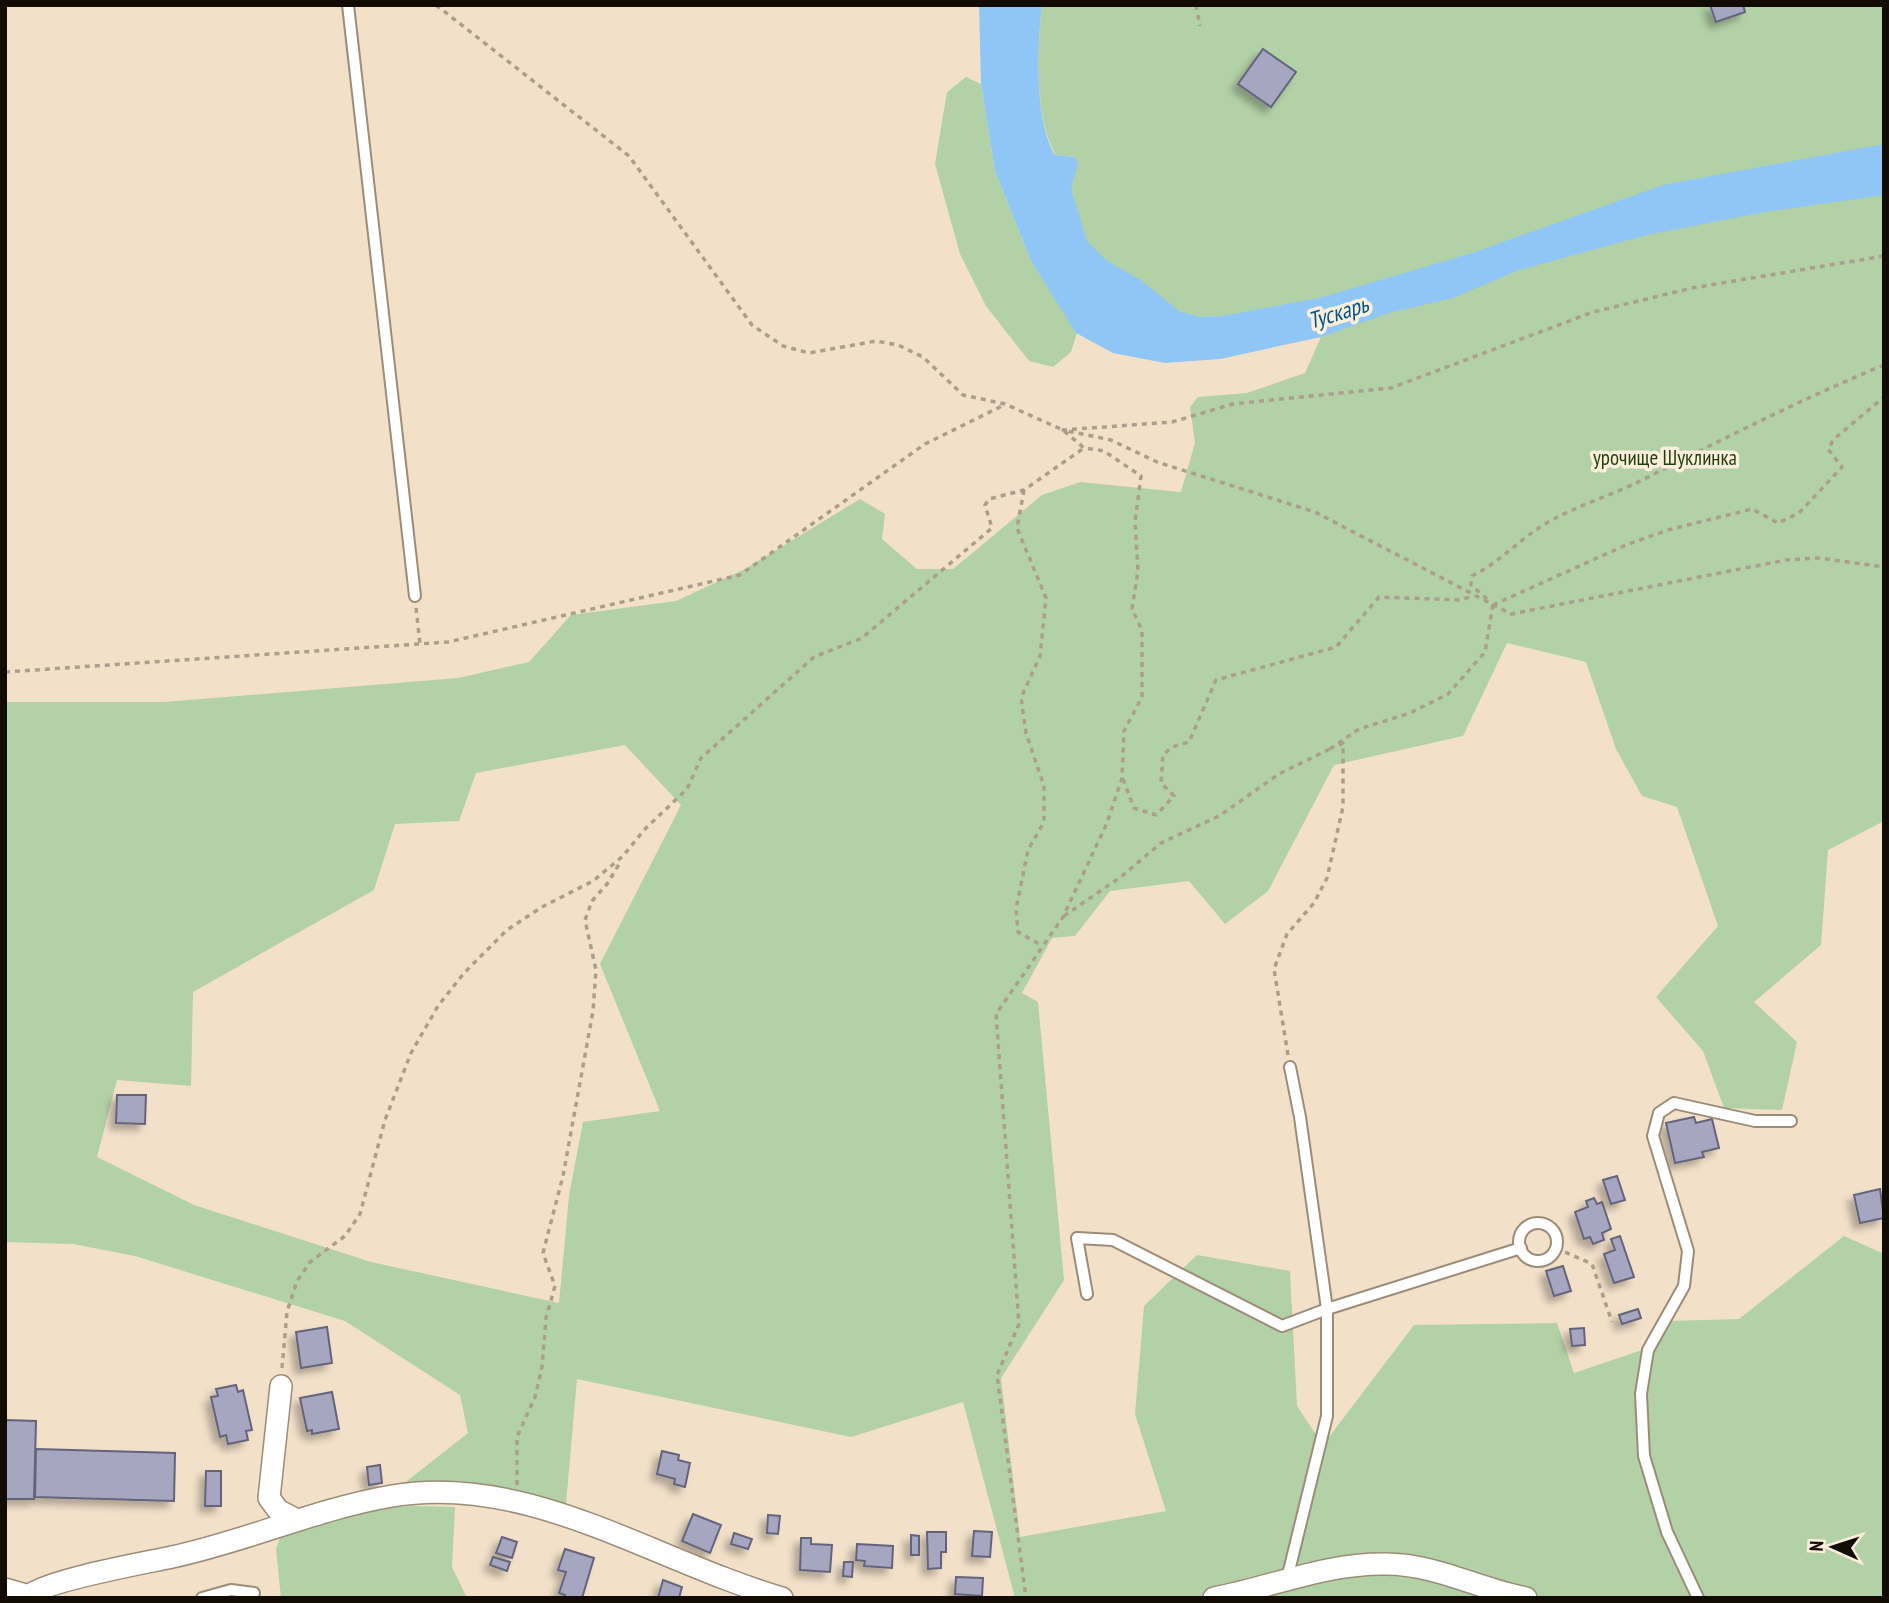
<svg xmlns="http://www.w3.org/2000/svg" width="1889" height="1603" font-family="'PT Sans Narrow',sans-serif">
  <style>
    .green { fill: #b2d1a6; fill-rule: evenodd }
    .water { fill: #90c6f6 }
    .building { fill: #a6a6c0; stroke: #64647b; stroke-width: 2; filter: url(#shadow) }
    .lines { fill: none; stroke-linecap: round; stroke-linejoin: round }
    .lane-casing { stroke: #9c8c77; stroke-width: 14 }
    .street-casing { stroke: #9c8c77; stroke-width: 24 }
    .path { stroke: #ac9e8c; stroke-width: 3.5; stroke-dasharray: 5 5; stroke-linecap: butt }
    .lane { stroke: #fff; stroke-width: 10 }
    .street { stroke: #fff; stroke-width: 21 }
    .labels { text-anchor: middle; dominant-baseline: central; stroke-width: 7; stroke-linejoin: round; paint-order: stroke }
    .park-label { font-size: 21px; fill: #1d3e0c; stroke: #fceedc }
    .water-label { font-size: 23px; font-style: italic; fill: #01548b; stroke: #fceedc }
  </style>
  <defs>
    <filter id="shadow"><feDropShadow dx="-6" dy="6" stdDeviation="3.5" flood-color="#0004"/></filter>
  </defs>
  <rect width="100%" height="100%" fill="#f2e0c9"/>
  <!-- green -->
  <g class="green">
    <path d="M1042 5H1884V821L1828 850 1821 945 1754 1002 1797 1042 1782 1110 1724 1108 1703 1051 1656 997 1718 926 1677 807 1642 796 1616 749 1586 662 1507 643 1463 736 1334 765 1268 891 1225 924 1189 881 1110 891 1075 936 1052 938 1022 993 1038 1002 1064 1280 1001 1378 1020 1537 1166 1511 1135 1414 1144 1306 1197 1255 1290 1271 1297 1406 1323 1445 1414 1325 1557 1323 1574 1373 1657 1345 1670 1321 1739 1319 1844 1236 1884 1254V1598H1015L963 1402 851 1437 577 1379 565 1515 479 1485H402L468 1433 460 1395 345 1321 135 1256 73 1244 5 1242V702H164L458 678 529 662 571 615 676 601 745 569 860 499 885 514 882 539 917 569H953L1042 495 1080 482 1181 492 1195 443 1190 407 1198 397 1247 393 1305 373 1321 337 1223 316 1198 317 1179 311 1085 249 1063 204 1075 157 1056 155C1034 119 1037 46 1042 5ZM625 745 681 805 600 964 660 1111 583 1122 569 1196 559 1303 371 1262 194 1205 97 1157 117 1080 191 1086 193 992 374 890 395 824 459 821 476 773Z"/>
    <polygon points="966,77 981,84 995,171 1031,261 1077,333 1071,352 1053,367 1029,361 986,306 960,254 935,164 947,92"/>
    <polygon points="414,1506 455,1507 452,1567 467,1598 281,1598 276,1549 280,1538 368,1508"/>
  </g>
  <!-- water -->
  <path class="water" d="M979 5H1042C1037 46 1034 119 1055 155L1075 157 1078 164 1071 189 1087 241 1106 260 1142 281 1179 311 1199 317 1223 316 1319 298 1472 253 1663 185 1884 144V195L1765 212 1647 235 1519 270 1453 298 1389 313 1321 337 1220 359 1165 363 1113 353 1076 333 1031 261 995 171 981 84Z"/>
  <!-- building -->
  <g class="building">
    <polygon points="1710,5 1743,5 1745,12 1716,22"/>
    <polygon points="1263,49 1296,72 1271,107 1238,84"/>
    <polygon points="117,1095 146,1095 145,1124 116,1123"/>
    <polygon points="1694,1117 1696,1123 1712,1119 1719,1148 1702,1152 1704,1157 1675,1163 1666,1123"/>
    <polygon points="1617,1176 1625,1200 1611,1204 1603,1180"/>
    <polygon points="1880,1189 1884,1218 1860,1223 1854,1195"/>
    <polygon points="1594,1198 1597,1204 1602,1202 1611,1229 1602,1233 1604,1240 1593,1244 1590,1237 1584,1239 1575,1212 1588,1207 1586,1201"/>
    <polygon points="1620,1236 1634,1277 1614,1283 1604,1254 1615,1250 1611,1239"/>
    <polygon points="1563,1266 1571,1291 1554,1296 1546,1271"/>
    <polygon points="1638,1309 1641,1318 1622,1324 1619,1315"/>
    <polygon points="327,1327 332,1363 301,1368 296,1332"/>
    <polygon points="1584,1328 1585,1345 1572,1346 1570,1329"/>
    <polygon points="236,1385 238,1392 243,1390 252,1430 246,1431 248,1440 228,1444 226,1435 220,1437 211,1397 218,1396 216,1389"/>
    <polygon points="332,1392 339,1429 312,1434 312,1430 307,1431 300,1398"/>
    <polygon points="5,1420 36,1421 34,1499 5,1499"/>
    <polygon points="36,1449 175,1453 174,1501 35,1497"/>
    <polygon points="662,1451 679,1455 678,1460 690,1463 685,1487 674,1484 675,1479 657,1474"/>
    <polygon points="380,1465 382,1483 369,1485 367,1467"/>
    <polygon points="206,1471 221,1471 221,1506 205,1506"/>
    <polygon points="693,1514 721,1525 710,1553 682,1541"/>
    <polygon points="768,1515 780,1516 778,1534 767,1533"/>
    <polygon points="974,1531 992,1532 990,1557 972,1556"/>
    <polygon points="927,1532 946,1532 946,1552 941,1552 941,1568 928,1569"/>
    <polygon points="734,1533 752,1539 748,1549 731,1544"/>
    <polygon points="911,1535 919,1536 919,1555 911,1555"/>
    <polygon points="502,1537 517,1542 512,1558 496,1553"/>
    <polygon points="801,1538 811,1538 811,1544 832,1545 830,1572 800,1570"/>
    <polygon points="857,1544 893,1546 892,1568 864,1566 865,1561 856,1560"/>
    <polygon points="565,1549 594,1558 582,1598 564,1598 565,1595 559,1593 566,1572 558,1570"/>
    <polygon points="493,1557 510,1562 507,1571 490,1565"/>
    <polygon points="844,1562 853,1562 852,1577 843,1576"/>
    <polygon points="956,1577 983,1578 982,1596 955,1594"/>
    <polygon points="663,1580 682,1587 679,1598 658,1598"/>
  </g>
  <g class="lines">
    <defs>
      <g id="lane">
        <polyline points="348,5 415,596"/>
        <circle cx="1538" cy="1242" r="19"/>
        <polyline points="1087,1294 1077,1238 1113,1240 1282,1326 1327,1309 1300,1117 1290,1067"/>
        <polyline points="1287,1579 1327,1416 1327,1309 1521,1248"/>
        <polyline points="202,1598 231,1590 254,1593"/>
        <polyline points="1698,1598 1667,1532 1644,1456 1641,1394 1648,1350 1684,1286 1688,1251 1653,1136 1659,1113 1674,1103 1755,1121 1791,1121"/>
      </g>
      <g id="street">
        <polyline points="281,1386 269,1498 278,1510 295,1519"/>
        <polyline points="5,1589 26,1595"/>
        <path d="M26 1598C40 1581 145 1563 172 1557 247 1541 316 1509 392 1496 530 1473 654 1561 782 1598"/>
        <path d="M1214 1598C1272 1587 1326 1563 1386 1564 1435 1564 1479 1589 1526 1598"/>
      </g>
    </defs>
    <!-- lane casing -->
    <use href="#lane" class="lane-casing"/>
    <!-- street casing -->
    <use href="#street" class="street-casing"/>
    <!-- path -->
    <g class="path">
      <polyline points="436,5 629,156 752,325 783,346 809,353 876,341 898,345 923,357 963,395 1005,404 1063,430 1084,448 1104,451 1141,476 1135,521 1138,571 1132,609 1142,630 1142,697 1124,731 1122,778 1107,823 1063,917 996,1014 1019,1324 997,1375 1026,1598"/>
      <polyline points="1196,5 1200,26"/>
      <polyline points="1884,256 1692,288 1593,312 1391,388 1233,404 1172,422 1063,430 1111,440 1157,462 1315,512 1511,614 1786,560 1819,558 1884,567"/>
      <polyline points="1024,490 1017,528 1046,598 1040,656 1021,698 1026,733 1044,786 1044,822 1028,850 1016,909 1018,932 1041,945"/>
      <path d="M1487 599 1471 585 1472 576C1501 562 1521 537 1550 521 1583 503 1619 493 1652 475 1729 436 1804 398 1884 365"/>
      <polyline points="1493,605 1626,545 1668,530 1752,509 1778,523 1799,513 1842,467 1828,449 1834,439 1884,397"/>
      <polyline points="416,608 420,644"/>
      <polyline points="5,672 448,642 740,575 925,444 1004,405"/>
      <polyline points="1330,749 1359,729 1410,713 1448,694 1485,652 1493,604"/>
      <polyline points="1123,779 1134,808 1156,815 1174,796 1161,783 1163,755 1172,747 1189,742 1216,680 1336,647 1379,597 1460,600 1474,596"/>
      <polyline points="1064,916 1122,876 1161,843 1219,816 1279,774 1332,748"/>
      <polyline points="1288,1055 1274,969 1287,934 1314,903 1327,878 1343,807 1343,743 1339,745"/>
      <polyline points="1556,1248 1592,1264 1612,1322"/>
      <polyline points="282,1368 287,1312 297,1281 310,1262 345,1236 360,1214 385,1120 411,1053 438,1006 464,973 507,930 542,907 593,881 623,856 645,829 687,789 701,758 814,657 862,638 992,528 985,505 989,499 1024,490 1084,448"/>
      <polyline points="517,1485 517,1437 535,1397 542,1367 546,1318 555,1286 543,1253 563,1176 593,1011 596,970 585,920 592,901 607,884 621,861"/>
    </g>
    <!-- lane -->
    <use href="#lane" class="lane"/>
    <!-- street -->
    <use href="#street" class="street"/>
  </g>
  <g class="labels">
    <!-- park labels -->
    <g class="park-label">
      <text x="1665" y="457">урочище Шуклинка</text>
    </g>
    <!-- water labels -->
    <g class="water-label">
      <text transform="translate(1338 312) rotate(-17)">Тускарь</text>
    </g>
  </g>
  <!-- border -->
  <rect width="1889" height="1603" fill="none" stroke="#110b04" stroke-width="14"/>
  <!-- north arrow -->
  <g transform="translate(1833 1547) rotate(273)" stroke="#fceedc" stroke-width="5" paint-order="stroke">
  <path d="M0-5L12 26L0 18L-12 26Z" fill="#110b04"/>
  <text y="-10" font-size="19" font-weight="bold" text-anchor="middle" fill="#110b04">N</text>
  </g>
</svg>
